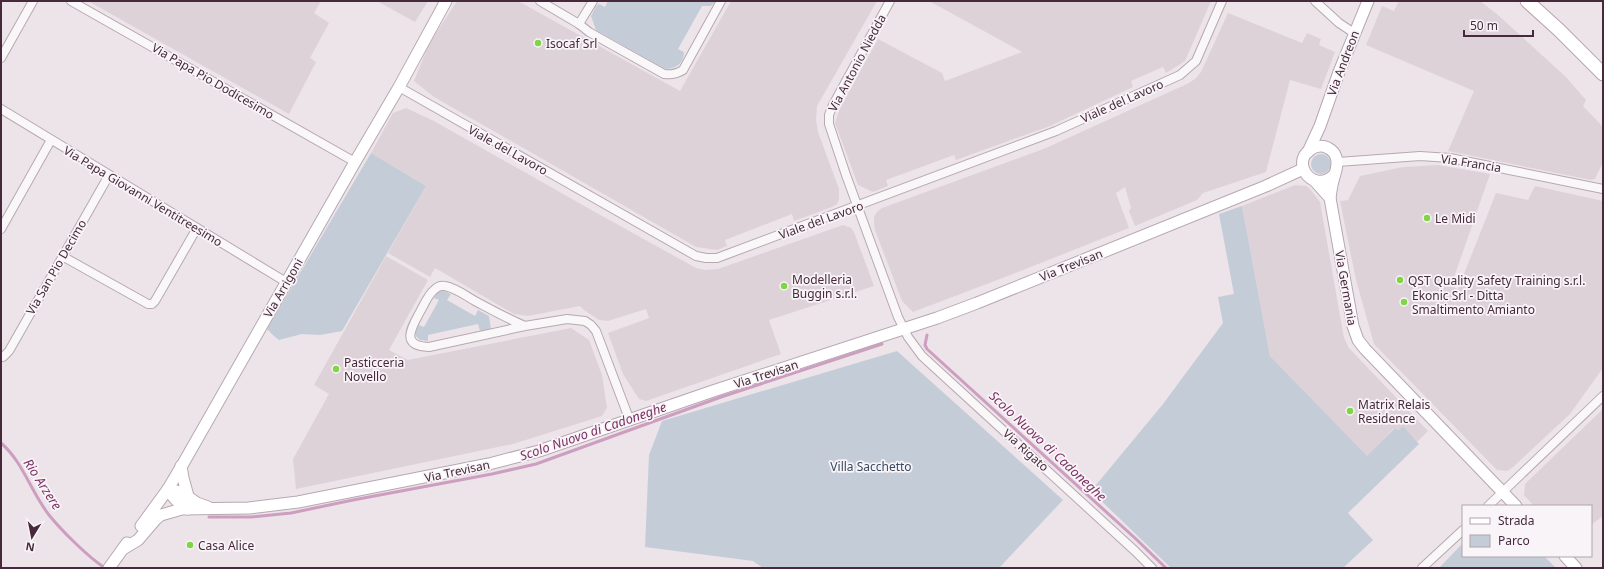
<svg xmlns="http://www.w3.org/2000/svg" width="1604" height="569" font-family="'Noto Sans',sans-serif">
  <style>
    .built { fill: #ded2d9 }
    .green { fill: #c4cdd7 }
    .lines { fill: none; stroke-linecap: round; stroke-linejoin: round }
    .stream { stroke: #cd9ec0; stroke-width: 3 }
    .street-casing { stroke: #b7a8b1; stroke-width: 10 }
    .secondary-casing { stroke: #b7a8b1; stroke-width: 13 }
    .primary-casing { stroke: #b9a2b1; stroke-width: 15 }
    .street { stroke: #faf7f9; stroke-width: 8 }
    .secondary { stroke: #fff; stroke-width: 11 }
    .primary { stroke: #fff; stroke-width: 13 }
    .poi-dot { fill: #7ed545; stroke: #f9f4f7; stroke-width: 1.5 }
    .labels { text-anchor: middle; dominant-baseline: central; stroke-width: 3.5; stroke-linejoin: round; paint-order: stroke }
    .poi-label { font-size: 12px; fill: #462a3b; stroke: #f9f4f7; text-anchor: start }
    .street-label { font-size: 12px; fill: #462a3b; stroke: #f9f4f7 }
    .park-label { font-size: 12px; fill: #374a62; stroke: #f9f4f7 }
    .water-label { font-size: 13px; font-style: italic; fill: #7c3265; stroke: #f9f4f7 }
  </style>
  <rect width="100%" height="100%" fill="#ece4e9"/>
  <!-- built -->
  <g class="built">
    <polygon points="88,1 321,1 314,13 329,23 310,58 316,62 289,114"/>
    <polygon points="377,1 428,1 415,22"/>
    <polygon points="457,1 518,1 680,91 731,1 877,1 817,106 816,120 818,132 839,189 839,199 837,204 832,207 794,221 792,214 725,240 727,246 717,250 696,247 434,97 414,81 429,44"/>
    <polygon points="929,1 1211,1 1185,61 1166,73 1163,67 1131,81 1133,87 1050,126 956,160 954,155 886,180 888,186 873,192 858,185 835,123 840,108 878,39 942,73 945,81 1022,52"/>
    <polygon points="1399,1 1480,1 1498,15 1566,77 1586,100 1583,106 1603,127 1603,162 1595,179 1591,180 1448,151 1474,91 1366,45 1382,6 1394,11"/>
    <polygon points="1228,13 1302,43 1307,33 1321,39 1319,45 1335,52 1321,89 1290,80 1266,172 1203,193 1197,200 1135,226 1129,211 1131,208 1125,187 1116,193 1129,228 1013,274 913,312 902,301 875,230 874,223 874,217 877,212 882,208 1046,148 1189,83 1196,78 1201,72"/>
    <polygon points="406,108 434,121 595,212 696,268 705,270 718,269 843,225 851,228 854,232 874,286 769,320 781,354 646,401 639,399 623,374 608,333 649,318 646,309 608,321 599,320 584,310 580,306 528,316 514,314 435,268 430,277 388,253 426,186 371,153 393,113"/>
    <polygon points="1438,165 1490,174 1451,286 1458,289 1496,193 1528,200 1535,186 1603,201 1603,368 1570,414 1512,468 1507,471 1497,470 1374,344 1356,280 1340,201 1348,200 1360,176 1403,167"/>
    <polygon points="1295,185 1306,186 1310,189 1320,202 1344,338 1349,348 1428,431 1417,442 1403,427 1398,432 1394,428 1367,457 1270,356 1242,206"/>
    <polygon points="386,256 428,280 389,350 408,360 571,328 589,340 602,375 607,408 602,416 513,444 296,489 293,459 329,394 314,385"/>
    <polygon points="1603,409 1603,516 1591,525 1591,506 1534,506 1524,495 1525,484"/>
  </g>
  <!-- green -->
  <g class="green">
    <path d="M608 1H716L711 6H702L678 49 684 52C684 63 676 69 665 69L596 30 591 16 596 6 599 4 605 7Z"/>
    <polygon points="371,153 426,186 342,331 320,335 302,334 279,340 274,336 267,329"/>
    <circle cx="1321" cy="164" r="10"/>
    <polygon points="1242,206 1270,356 1367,456 1395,428 1398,431 1403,426 1419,444 1348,513 1373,540 1343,568 1171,568 1091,491 1163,404 1223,323 1218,297 1234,294 1219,214"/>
    <polygon points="441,291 445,291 451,294 447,300 475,316 478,310 489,316 491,329 480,331 478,324 428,335 428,341 420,340 416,336 415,332 419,325 424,327 439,300 434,298 437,293"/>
    <polygon points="897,351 1063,500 999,568 763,568 753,561 645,547 649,455 662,421"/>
    <polygon points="1463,543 1463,556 1544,556 1556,568 1439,568"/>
  </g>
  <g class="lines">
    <!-- stream -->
    <g class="stream">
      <polyline points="927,335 925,345 927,349 1136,539 1166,568"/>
      <path d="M1 443C23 462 31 492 49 515 61 530 88 557 105 568"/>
      <polyline points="209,517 251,517 291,513 353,500 492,474 536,464 721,397 882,344"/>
    </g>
    <defs>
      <g id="street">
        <polyline points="71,1 355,162"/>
        <path d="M540 1 579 24 589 32 664 74C672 75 677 74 683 70L721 1"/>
        <polyline points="890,1 833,105 829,115 829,124 846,175 898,317 908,337 922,356 1135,551 1152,568"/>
        <polyline points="1315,1 1339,23 1354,33"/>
        <polyline points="579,24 593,1"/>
        <polyline points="1,58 33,1"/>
        <polyline points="399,87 696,256 706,258 717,258 1056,131 1180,75 1196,61 1222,1"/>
        <polyline points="1,109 286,282"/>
        <polyline points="1338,162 1420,156 1450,158 1603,189"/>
        <polyline points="1,229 51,140"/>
        <polyline points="62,256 148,304 152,304 155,301 197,228"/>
        <path d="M525 326C508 319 492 310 475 301 466 296 456 288 445 286 441 285 437 287 434 290 428 295 425 303 421 310 412 327 399 346 429 347L525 326 567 319 585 321 591 325 596 331 630 421"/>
        <polyline points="1,357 3,357 9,351 109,175"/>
        <polyline points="1488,506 1603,396"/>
        <polyline points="1422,568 1463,530"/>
      </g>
      <g id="secondary">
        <polyline points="1308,152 1320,126 1339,72 1368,1"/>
        <polyline points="1314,180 1330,198 1353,326 1358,340 1365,349 1516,506"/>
        <path d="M1330 198C1331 190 1332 182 1335 174 1338 164 1339 154 1328 148 1322 145 1315 146 1310 150 1290 163 1314 196 1335 174"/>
        <polyline points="181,466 183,478 188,496"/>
        <polyline points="168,489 181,492 197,503 208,507"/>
        <path d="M168 489C173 498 178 504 188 509"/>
        <polyline points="141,526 168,489 184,462 355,162 399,87 446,1"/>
        <polyline points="123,549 138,540 156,519 161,515 182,509 249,508 298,502 489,464 539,451 713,391 937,318 977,303 1266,186 1303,169"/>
        <polyline points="1565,556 1576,568"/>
        <polyline points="109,568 127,543"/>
      </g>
      <polyline id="primary" points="1527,1 1559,30 1603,74"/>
    </defs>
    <!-- street casing -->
    <use href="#street" class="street-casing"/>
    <!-- secondary casing -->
    <use href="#secondary" class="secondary-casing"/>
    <!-- primary casing -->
    <use href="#primary" class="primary-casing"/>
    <!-- street -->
    <use href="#street" class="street"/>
    <!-- secondary -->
    <use href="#secondary" class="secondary"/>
    <!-- primary -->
    <use href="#primary" class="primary"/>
  </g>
  <!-- markers -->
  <g class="poi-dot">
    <circle cx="538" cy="43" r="4"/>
    <circle cx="1427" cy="218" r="4"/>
    <circle cx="1400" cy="280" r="4"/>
    <circle cx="784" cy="286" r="4"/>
    <circle cx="1404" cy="302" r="4"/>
    <circle cx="336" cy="369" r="4"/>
    <circle cx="1350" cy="411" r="4"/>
    <circle cx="190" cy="545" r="4"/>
  </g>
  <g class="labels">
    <!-- poi labels -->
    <g class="poi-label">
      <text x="546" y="43">Isocaf Srl</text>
      <text x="1435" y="218">Le Midi</text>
      <text x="792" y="279">Modelleria<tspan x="792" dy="14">Buggin s.r.l.</tspan></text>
      <text x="1408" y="280">QST Quality Safety Training s.r.l.</text>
      <text x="1412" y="295">Ekonic Srl - Ditta<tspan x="1412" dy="14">Smaltimento Amianto</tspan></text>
      <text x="344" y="362">Pasticceria<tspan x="344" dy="14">Novello</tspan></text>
      <text x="1358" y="404">Matrix Relais<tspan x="1358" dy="14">Residence</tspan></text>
      <text x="198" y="545">Casa Alice</text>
    </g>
    <!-- street labels -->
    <g class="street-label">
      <text transform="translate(857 63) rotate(-62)">Via Antonio Niedda</text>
      <text transform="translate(1343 63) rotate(-69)">Via Andreon</text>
      <text transform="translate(213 81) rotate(30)">Via Papa Pio Dodicesimo</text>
      <text transform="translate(1122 101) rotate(-24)">Viale del Lavoro</text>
      <text transform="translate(508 150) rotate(29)">Viale del Lavoro</text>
      <text transform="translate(1471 163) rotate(9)">Via Francia</text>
      <text transform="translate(143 196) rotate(31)">Via Papa Giovanni Ventitreesimo</text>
      <text transform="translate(821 220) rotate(-20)">Viale del Lavoro</text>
      <text transform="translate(1071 265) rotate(-22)">Via Trevisan</text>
      <text transform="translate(56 267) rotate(-60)">Via San Pio Decimo</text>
      <text transform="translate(283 288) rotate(-60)">Via Arrigoni</text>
      <text transform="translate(1346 288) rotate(80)">Via Germania</text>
      <text transform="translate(766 374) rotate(-18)">Via Trevisan</text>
      <text transform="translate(1026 450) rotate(42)">Via Rigato</text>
      <text transform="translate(457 471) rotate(-12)">Via Trevisan</text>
    </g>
    <!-- park labels -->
    <g class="park-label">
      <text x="871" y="466">Villa Sacchetto</text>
    </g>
    <!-- water labels -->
    <g class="water-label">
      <text transform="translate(593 431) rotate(-19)">Scolo Nuovo di Cadoneghe</text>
      <text transform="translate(1048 446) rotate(43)">Scolo Nuovo di Cadoneghe</text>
      <text transform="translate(43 484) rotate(57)">Rio Arzere</text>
    </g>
  </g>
  <!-- border -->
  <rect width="1604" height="569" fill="none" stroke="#462a3b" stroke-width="4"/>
  <!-- legend -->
  <rect x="1462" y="505" width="130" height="52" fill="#f9f4f7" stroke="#b1a3ac"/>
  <rect x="1470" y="518" width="20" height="6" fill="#ffffff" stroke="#b1a3ac"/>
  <text x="1498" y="525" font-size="12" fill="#462a3b">Strada</text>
  <rect x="1470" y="535" width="20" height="12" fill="#c4cdd7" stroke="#b1a3ac"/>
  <text x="1498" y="545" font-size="12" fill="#462a3b">Parco</text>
  <!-- north arrow -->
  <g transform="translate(32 537) rotate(190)" stroke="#f9f4f7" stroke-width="3" paint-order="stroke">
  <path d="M0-3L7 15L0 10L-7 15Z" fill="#462a3b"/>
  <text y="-6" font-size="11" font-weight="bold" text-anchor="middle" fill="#462a3b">N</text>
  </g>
  <!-- scale -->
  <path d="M1464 30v6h69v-6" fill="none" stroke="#462a3b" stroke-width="2"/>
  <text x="1470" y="30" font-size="12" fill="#462a3b" stroke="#f9f4f7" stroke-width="3" paint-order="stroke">50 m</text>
</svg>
